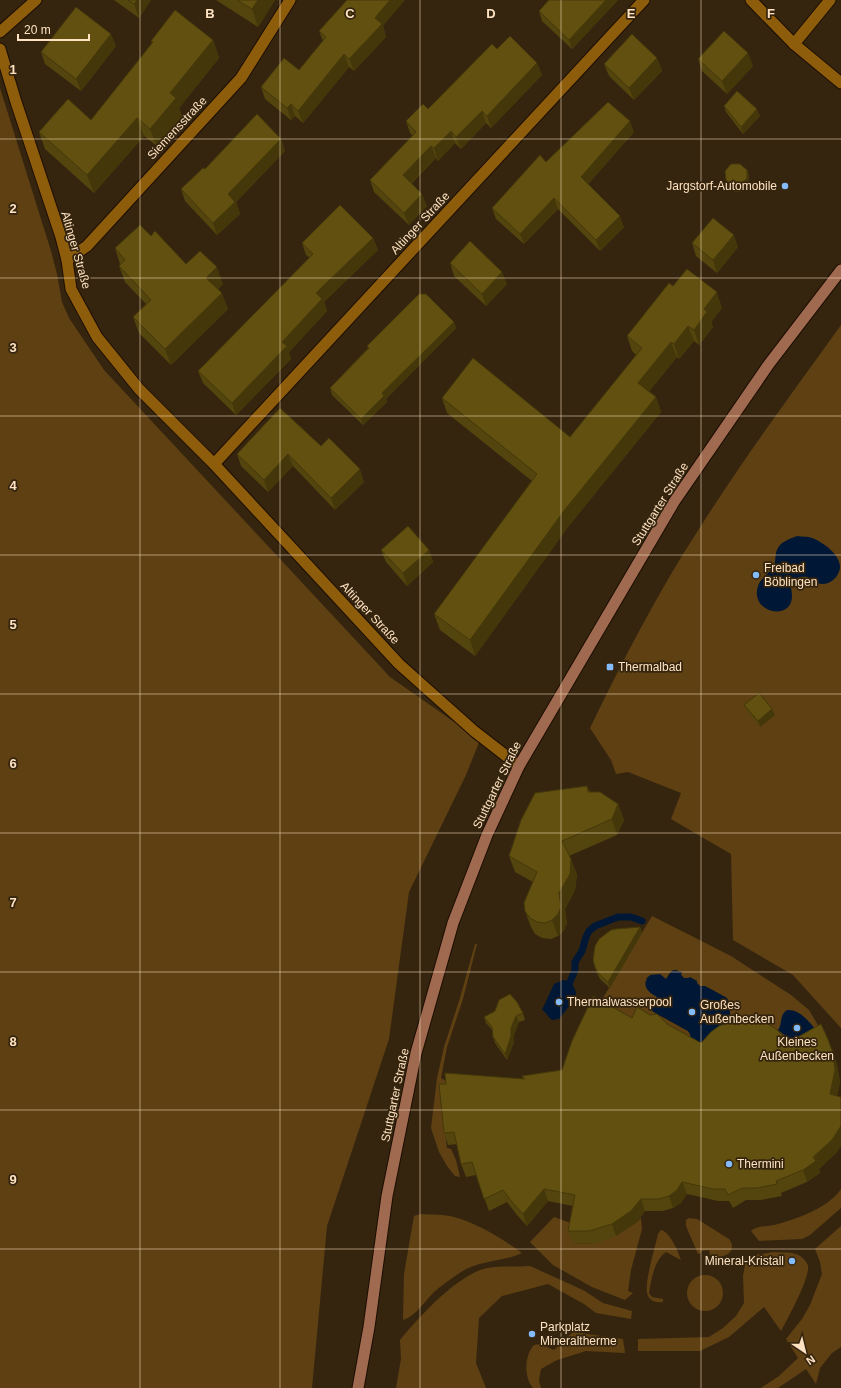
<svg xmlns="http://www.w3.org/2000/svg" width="841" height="1388" font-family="Arial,sans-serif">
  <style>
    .green { fill: #5f4013 }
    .water { fill: #001835 }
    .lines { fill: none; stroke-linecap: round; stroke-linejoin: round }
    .stream { stroke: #001835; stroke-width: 7 }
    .minor-casing { stroke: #1c0d00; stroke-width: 13 }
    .secondary-casing { stroke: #1c0d00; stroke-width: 13 }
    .minor { stroke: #8d5d0b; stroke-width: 11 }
    .secondary { stroke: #9f6a4f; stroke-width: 11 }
    .wall { fill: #53450d }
    .shaded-wall { fill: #44380a }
    .building { fill: #61500f; stroke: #44380a }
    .grid { fill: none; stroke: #fee2c1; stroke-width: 1; stroke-opacity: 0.55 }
    .poi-dot { fill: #84bcfb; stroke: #35250f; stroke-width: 1.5 }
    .labels { text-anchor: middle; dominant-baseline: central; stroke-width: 3.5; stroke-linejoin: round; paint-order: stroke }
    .street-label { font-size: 12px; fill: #fee2c1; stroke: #35250f }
    .poi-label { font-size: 12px; fill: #fee2c1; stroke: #35250f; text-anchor: start }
    .grid-label { font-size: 13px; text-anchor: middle; font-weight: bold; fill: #fee2c1; stroke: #35250f; stroke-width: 3.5; stroke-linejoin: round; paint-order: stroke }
  </style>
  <rect width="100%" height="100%" fill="#35250f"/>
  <!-- green -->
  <g class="green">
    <polygon points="0,88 51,251 57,274 62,302 69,318 104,370 390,677 480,740 466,775 409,892 389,1039 327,1226 312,1388 0,1388"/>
    <path d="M841 325V1028L793 975 733 940 731 854 671 819 681 793 628 772 616 774 611 760 590 728C623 660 658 592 699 529 743 459 793 392 841 325Z"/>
    <path d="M652 916 731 956 791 995 809 1010 825 1037 800 1051 723 1039V1023L727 1019V998L705 986H700C696 982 690 979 684 978L677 970C671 969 669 974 666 979 659 976 653 972 646 978L657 997 655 1013 688 1031 690 1034 691 1041 636 1030 597 1008Z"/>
    <polygon points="475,944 477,944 463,999 447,1047 441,1078 449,1083 440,1096 447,1148 451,1149 456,1160 460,1177 455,1176 447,1166 439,1152 431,1128 437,1078 444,1047 460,998"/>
    <path d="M841 1189V1208L810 1235 802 1239 759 1241 751 1231C758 1225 765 1227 774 1225 795 1220 830 1207 841 1189Z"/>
    <path d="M420 1214C431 1215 444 1214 454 1217 479 1224 501 1238 522 1253 503 1262 480 1260 461 1272 452 1278 442 1285 434 1292 424 1302 416 1316 403 1320L404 1274 414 1216Z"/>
    <polygon points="554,1217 576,1225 573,1243 594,1244 636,1223 641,1218 642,1229 631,1270 628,1291 633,1293 625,1300 592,1287 553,1265 530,1242"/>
    <path d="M689 1218 697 1219 729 1239C735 1246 732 1254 723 1256 719 1258 714 1256 710 1255L709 1250 701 1251V1253L698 1254 686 1226V1220Z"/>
    <polygon points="841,1226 841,1347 832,1353 820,1368 816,1384 806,1369 778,1388 761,1388 779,1376 798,1358 786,1339 802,1319 810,1305 822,1274 820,1262 815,1249"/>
    <path d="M661 1230C670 1232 678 1251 681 1260L666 1252C654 1260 651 1281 649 1293L652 1297 663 1299V1302C656 1303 648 1301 647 1292 645 1280 655 1248 658 1234Z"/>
    <path d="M773 1252C782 1253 793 1251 800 1256 803 1258 807 1262 808 1266 810 1278 787 1320 781 1331L764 1307 729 1337 700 1351H638V1339L709 1337 723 1328 736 1316 744 1303 743 1276 745 1265 750 1256Z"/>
    <path d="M530 1266 583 1290 603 1303 632 1311 631 1319 596 1313 584 1304 548 1284 502 1296 479 1318 476 1363 486 1388H396L401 1359 400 1340C418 1318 458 1274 487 1268 500 1266 516 1267 530 1266Z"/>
    <circle cx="705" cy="1293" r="18"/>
    <path d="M573 1332 623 1339 625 1353 586 1351 557 1360 541 1369 539 1380 541 1388H533C524 1377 524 1356 534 1345L541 1344 554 1350Z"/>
  </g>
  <!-- water -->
  <g class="water">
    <path d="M797 536C802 537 808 536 812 538 823 542 841 555 840 568 837 585 818 589 808 577 799 576 795 577 790 585 803 624 748 616 758 586 761 577 772 572 774 565 776 560 775 554 777 550 780 542 789 539 797 536Z"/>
    <path d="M674 970 682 972 681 975 684 978H688L690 977 697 981V983L700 986H705L727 998 730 1004V1015L723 1023 726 1027 701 1047 691 1041 690 1034 688 1031 652 1011V1005L657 997C648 992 640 985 650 975L660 974 666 979 671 972Z"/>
    <path d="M563 980C571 980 575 986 576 994L574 1000 559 1019 552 1020C547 1017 548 1013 542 1010L554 984Z"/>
    <path d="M787 1010C801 1009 811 1024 819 1034L797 1048 788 1038 778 1030C783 1023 779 1015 787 1010Z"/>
  </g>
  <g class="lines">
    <!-- stream -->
    <polyline class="stream" points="570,982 575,970 575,962 582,951 586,937 589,931 595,926 618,917 631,917 642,921"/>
    <defs>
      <g id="minor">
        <polyline points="751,0 794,44 841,83"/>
        <polyline points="0,32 36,0"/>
        <polyline points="794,44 830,0"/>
        <polyline points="0,49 16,102 61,237 67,260 71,289 97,337 139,389 214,464 399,664 474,731 519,766"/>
        <polyline points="67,260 87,246 241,78 290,0"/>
        <polyline points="214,464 644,0"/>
      </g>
      <polyline id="secondary" points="358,1388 369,1327 387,1196 416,1053 453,923 487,835 519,766 674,502 769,364 841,270"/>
    </defs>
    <!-- minor casing -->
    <use href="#minor" class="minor-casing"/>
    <!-- secondary casing -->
    <use href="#secondary" class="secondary-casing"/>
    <!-- minor -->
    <use href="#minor" class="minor"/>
    <!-- secondary -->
    <use href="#secondary" class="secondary"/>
  </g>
  <!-- wall -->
  <g class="wall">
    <polygon points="114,0 151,0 139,18"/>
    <polygon points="216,0 275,0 258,27"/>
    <polygon points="549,0 618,0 572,49 542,21 539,11"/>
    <polygon points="383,26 386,37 354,71 349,67 303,123 295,116 291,120 265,99 261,87 299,70 323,41 319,31"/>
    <polygon points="213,40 219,58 179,108 182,116 157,146 144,136 94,193 45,149 39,132 91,120 152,43 151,41"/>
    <polygon points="116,46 81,91 45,64 41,52"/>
    <polygon points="497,49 537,63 542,75 491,128 486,123 461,149 455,143 438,161 436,158 412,183 427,206 409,225 374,192 370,180 413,136 410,133 406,121 428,109"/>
    <polygon points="657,58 662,71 634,100 609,76 604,64"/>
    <polygon points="698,59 753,66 727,94 702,71"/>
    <polygon points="724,106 760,116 743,134 726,112"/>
    <polygon points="634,132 588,184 624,227 600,251 558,209 524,244 496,219 492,208 546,162"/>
    <polygon points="281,139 285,151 236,202 240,214 217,235 185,201 181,189 205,169"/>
    <polygon points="747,170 749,176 749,185 744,191 735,192 728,186 726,180"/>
    <polygon points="151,236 186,264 223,284 218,289 228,309 171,365 139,333 133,317 146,304 125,282 119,266 120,264 115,248"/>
    <polygon points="373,238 378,250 324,302 327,311 289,352 291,359 236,415 203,383 198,371 310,258 306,255 302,243"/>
    <polygon points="692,243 738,247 717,273 696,256"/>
    <polygon points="450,263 507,284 486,306 454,276"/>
    <polygon points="673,286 722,308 711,322 713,327 699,345 694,341 679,359 677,357 649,391 656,397 661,412 568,527 475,656 440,630 434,614 532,481 447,413 442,398 570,437 636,355 632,351 627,336"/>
    <polygon points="454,322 456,328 386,399 387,402 363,425 332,395 330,388 368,348 367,346"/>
    <polygon points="321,446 364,482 335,510 293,466 268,492 241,466 237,454"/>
    <polygon points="381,550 429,550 433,562 407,586 386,562"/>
    <polygon points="744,705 775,715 760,727 747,711"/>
    <polygon points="587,786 590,792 618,804 624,820 617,835 569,856 577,875 575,890 565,909 567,923 564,930 558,936 551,939 542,938 535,934 531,927 525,911 533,882 515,872 509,856"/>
    <polygon points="640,927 642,933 610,988 600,979 597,973 593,960"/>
    <polygon points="523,1013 525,1020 519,1022 514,1035 514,1042 507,1060 495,1043 493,1037 493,1031 486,1023 484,1017"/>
    <polygon points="632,1018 667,1024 701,1043 789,1042 832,1049 837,1065 840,1082 837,1096 837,1152 819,1169 820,1173 807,1182 781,1193 782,1196 761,1200 746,1200 733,1208 729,1201 718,1201 687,1194 681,1203 673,1208 663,1211 645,1211 636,1223 616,1236 594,1244 573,1243 568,1231 573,1206 548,1201 527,1226 517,1215 507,1202 489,1211 476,1175 466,1177 461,1164 457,1144 448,1145 444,1133 446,1084 523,1079 522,1076 562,1070"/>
  </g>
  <!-- shaded-wall -->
  <g class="shaded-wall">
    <polygon points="137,0 151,0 139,18 134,4"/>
    <polygon points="258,0 275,0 258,27 252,9"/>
    <polygon points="390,0 405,0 383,26 386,37 354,71 349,59 375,18"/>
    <polygon points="606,0 618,0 572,49 569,40"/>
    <polygon points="111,34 116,46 81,91 76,79"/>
    <polygon points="213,40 219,58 179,108 182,116 157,146 150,129 170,93"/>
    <polygon points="748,53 753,66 727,94 722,81"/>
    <polygon points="344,54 349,67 303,123 298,111"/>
    <polygon points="657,58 662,71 634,100 629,88"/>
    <polygon points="537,63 542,75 491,128 487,116"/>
    <polygon points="291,104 295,116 291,120 287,108"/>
    <polygon points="757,109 760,116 743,134 741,127"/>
    <polygon points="482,111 486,123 461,149 456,137"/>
    <polygon points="137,118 144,136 94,193 87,175"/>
    <polygon points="630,121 634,132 585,188 581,177"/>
    <polygon points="451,131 455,143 438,161 434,148"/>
    <polygon points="281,139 285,151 236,202 240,214 217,235 213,223 228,194"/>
    <polygon points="431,146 436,158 407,187 403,175"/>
    <polygon points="747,170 749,176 749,185 744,191 741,185"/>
    <polygon points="422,194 427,206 409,225 404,213"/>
    <polygon points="554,198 558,209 524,244 520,234"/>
    <polygon points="620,216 624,227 600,251 596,240"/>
    <polygon points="734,235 738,247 717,273 713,260"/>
    <polygon points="373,238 378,250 324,302 327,311 289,352 291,359 236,415 232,403 316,293"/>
    <polygon points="217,267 223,284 212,294 206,278"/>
    <polygon points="502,272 507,284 486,306 482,294"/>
    <polygon points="717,292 722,308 711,322 713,327 699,345 694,330 704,309"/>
    <polygon points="222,293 228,309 171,365 165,349"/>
    <polygon points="454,322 456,328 386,399 387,402 363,425 361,419 382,393"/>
    <polygon points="688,326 694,341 679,359 674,344"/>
    <polygon points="671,342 677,357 644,398 638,383"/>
    <polygon points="656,397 661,412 568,527 475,656 470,640 563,512"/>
    <polygon points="288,454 293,466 268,492 264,480"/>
    <polygon points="360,469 364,482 335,510 331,498"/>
    <polygon points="429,550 433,562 407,586 403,573"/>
    <polygon points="772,709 775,715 760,727 758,721"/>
    <polygon points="618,804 624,820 617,835 612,819"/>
    <polygon points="571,859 577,875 575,890 565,909 567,923 564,930 558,936 552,920 559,893"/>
    <polygon points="640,927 642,933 610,988 608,982"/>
    <polygon points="516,1016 519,1022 514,1035 514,1042 507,1060 505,1054 511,1028"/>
    <polygon points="827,1037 837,1065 840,1082 835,1107 830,1094"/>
    <polygon points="841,1126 841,1146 837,1152 819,1169 820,1173 807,1182 803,1170"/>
    <polygon points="682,1182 687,1194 681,1203 673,1208 669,1196"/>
    <polygon points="544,1189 548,1201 527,1226 523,1214"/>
    <polygon points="641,1199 645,1211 636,1223 616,1236 612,1224"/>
  </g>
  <!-- building -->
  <g class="building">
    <polygon points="128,0 137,0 134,4"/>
    <polygon points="237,0 258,0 252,9"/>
    <polygon points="347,0 390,0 375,18 382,24 349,59 344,54 298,111 291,104 287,108 261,87 284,58 299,70 326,37 319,31"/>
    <polygon points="549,0 606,0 569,40 539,11"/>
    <polygon points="76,7 111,34 76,79 41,52"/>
    <polygon points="175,10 213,40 170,93 176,98 150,129 137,118 87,175 39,132 68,99 91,120 153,42 151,41"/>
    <polygon points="724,31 748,53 722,81 698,59"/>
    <polygon points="632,34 657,58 629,88 604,64"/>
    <polygon points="510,36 537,63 487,116 482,111 456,137 451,131 434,148 431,146 403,175 422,194 404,213 370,180 416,132 406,121 423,104 428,109 492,44 497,49"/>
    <polygon points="737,91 757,109 741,127 724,106"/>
    <polygon points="608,102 630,121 581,177 620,216 596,240 554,198 520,234 492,208 540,155 546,162"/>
    <polygon points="257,114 281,139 228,194 235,202 213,223 181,189 203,168 205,169"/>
    <polygon points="731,164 740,164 747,170 747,178 741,185 733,186 726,180 725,171"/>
    <polygon points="340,205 373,238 316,293 322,299 282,342 287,346 232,403 198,371 313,254 302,243"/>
    <polygon points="713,218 734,235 713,260 692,243"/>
    <polygon points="140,225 151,236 155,231 186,264 200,251 217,267 206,278 222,293 165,349 133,317 151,300 119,266 125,260 115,248"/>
    <polygon points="470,241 502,272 482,294 450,263"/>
    <polygon points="687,269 717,292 704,309 707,312 694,330 688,326 674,344 671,342 638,383 656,397 563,512 470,640 434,614 537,474 442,398 473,358 570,437 642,348 627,336 669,283 673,286"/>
    <polygon points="419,294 426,294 454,322 382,393 384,396 361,419 330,388 369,348 367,346"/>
    <polygon points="280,408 321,446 329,438 360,469 331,498 288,454 264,480 237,454"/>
    <polygon points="408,526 429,550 403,573 381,550"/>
    <polygon points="759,693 772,709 758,721 744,705"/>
    <polygon points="587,786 588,792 600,792 618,804 612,819 562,841 571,859 570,874 559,893 561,907 558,914 552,920 545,923 537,922 530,918 525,911 524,903 537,872 509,856 521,820 535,793"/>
    <polygon points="640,927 608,982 598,973 595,967 593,960 595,946 599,939 611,930 616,929"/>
    <polygon points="510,994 517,1002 523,1013 516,1016 511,1028 511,1036 505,1054 493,1037 492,1027 484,1017 495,1011 499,1000"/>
    <polygon points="593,996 632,1018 637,1007 650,1015 657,1014 667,1024 701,1043 711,1032 719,1026 730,1022 743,1020 766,1023 776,1029 789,1042 821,1024 827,1037 833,1053 835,1070 830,1094 841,1097 841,1126 832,1140 813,1157 816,1161 803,1170 776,1181 777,1184 757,1188 742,1188 728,1195 725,1189 713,1189 682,1182 677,1190 669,1196 659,1199 641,1199 631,1211 612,1224 589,1231 568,1231 575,1195 544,1189 523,1214 512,1202 503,1190 484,1199 472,1162 461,1164 454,1132 444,1133 439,1084 446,1084 445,1073 525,1079 522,1076 562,1070 572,1041"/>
  </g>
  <!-- grid -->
  <path class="grid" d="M140 0V1388M280 0V1388M420 0V1388M561 0V1388M701 0V1388M0 139H841M0 278H841M0 416H841M0 555H841M0 694H841M0 833H841M0 972H841M0 1110H841M0 1249H841"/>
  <!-- markers -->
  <g class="poi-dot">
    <circle cx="785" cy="186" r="4"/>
    <circle cx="756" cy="575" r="4"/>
    <rect x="606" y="663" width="8" height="8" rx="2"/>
    <circle cx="559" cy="1002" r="4"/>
    <circle cx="692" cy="1012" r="4"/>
    <circle cx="797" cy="1028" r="4"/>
    <circle cx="729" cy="1164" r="4"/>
    <circle cx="792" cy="1261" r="4"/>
    <circle cx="532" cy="1334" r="4"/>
  </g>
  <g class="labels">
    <!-- street labels -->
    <g class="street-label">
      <text transform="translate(177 128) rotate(-47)">Siemensstraße</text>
      <text transform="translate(420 223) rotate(-47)">Altinger Straße</text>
      <text transform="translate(76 250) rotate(74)">Altinger Straße</text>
      <text transform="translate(660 504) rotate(-58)">Stuttgarter Straße</text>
      <text transform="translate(370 613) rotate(47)">Altinger Straße</text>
      <text transform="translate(497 785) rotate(-64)">Stuttgarter Straße</text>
      <text transform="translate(395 1095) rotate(-78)">Stuttgarter Straße</text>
    </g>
    <!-- poi labels -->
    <g class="poi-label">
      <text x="777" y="186" text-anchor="end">Jargstorf-Automobile</text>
      <text x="764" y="568">Freibad<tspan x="764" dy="14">Böblingen</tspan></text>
      <text x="618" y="667">Thermalbad</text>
      <text x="567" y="1002">Thermalwasserpool</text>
      <text x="700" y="1005">Großes<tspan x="700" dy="14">Außenbecken</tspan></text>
      <text x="797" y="1042" text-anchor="middle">Kleines<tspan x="797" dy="14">Außenbecken</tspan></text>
      <text x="737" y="1164">Thermini</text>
      <text x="784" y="1261" text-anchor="end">Mineral-Kristall</text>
      <text x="540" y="1327">Parkplatz<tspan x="540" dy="14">Mineraltherme</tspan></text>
    </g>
  </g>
  <g class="grid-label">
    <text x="210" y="18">B</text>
    <text x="350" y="18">C</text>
    <text x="491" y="18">D</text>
    <text x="631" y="18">E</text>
    <text x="771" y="18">F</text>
    <text x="13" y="74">1</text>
    <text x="13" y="213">2</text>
    <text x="13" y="352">3</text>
    <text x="13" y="490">4</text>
    <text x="13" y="629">5</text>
    <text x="13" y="768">6</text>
    <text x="13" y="907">7</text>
    <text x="13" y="1046">8</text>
    <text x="13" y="1184">9</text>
  </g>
  <!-- north arrow -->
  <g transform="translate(805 1352) rotate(145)" stroke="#35250f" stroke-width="3" paint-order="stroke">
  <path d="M0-3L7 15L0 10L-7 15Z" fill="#fee2c1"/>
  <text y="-6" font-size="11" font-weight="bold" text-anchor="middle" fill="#fee2c1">N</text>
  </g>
  <!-- scale -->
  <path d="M18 34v6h71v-6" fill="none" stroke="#fee2c1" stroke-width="2"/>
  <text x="24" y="34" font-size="12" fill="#fee2c1" stroke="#35250f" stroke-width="3" paint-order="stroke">20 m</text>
</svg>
